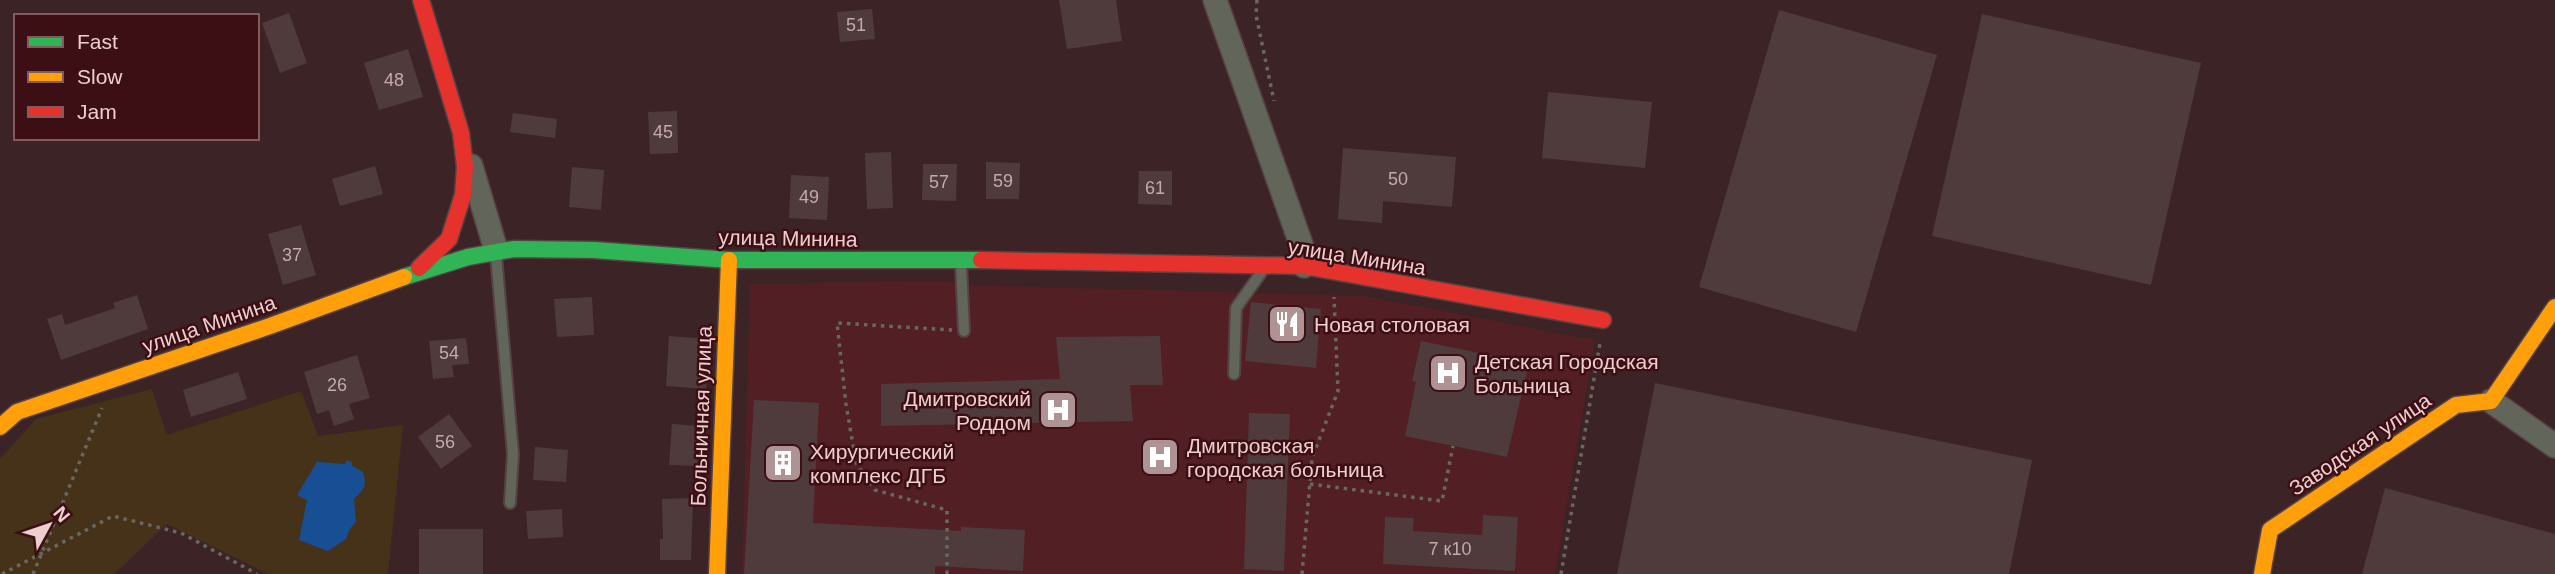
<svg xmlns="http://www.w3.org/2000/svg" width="2555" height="574" font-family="Arial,sans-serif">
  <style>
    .built { fill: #511f24 }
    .green { fill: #453219 }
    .water { fill: #184e94 }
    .building { fill: #4f3b3c }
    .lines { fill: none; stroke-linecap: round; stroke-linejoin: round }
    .lane-casing { stroke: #574243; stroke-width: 14 }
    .street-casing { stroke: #574243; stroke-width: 26 }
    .fast-casing { stroke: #574243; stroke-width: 19 }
    .slow-casing { stroke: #574243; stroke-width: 19 }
    .jam-casing { stroke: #574243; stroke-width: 19 }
    .path { stroke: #6a6761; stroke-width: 3.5; stroke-dasharray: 3.5 5; stroke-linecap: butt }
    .lane { stroke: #61655a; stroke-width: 10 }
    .street { stroke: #61655a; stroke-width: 23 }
    .fast { stroke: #30b455; stroke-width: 16 }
    .slow { stroke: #ff9f0a; stroke-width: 16 }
    .jam { stroke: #e5322d; stroke-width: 16 }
    .labels { text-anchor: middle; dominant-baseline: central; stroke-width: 5; stroke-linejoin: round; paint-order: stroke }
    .number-label { font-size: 18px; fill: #c6a9aa }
    .street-label { font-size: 21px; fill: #edcece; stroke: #3c0f15 }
    .poi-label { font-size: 21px; fill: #edcece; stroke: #3c0f15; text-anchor: start }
  </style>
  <rect width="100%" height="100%" fill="#3c2426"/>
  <!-- built -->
  <polygon class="built" points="942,281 962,285 1364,296 1595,340 1555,574 742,574 750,284"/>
  <!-- green -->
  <polygon class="green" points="152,389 167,435 301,391 318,436 403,425 388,574 268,574 167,524 114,574 0,574 0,459 36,419"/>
  <!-- water -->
  <path class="water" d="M347 460 352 462V466L362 471C368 485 364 490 354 499L356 522 350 529 346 539 328 551 299 540 307 500 297 495 317 462 345 464Z"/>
  <!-- building -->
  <g class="building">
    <polygon points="1059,0 1116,0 1122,41 1067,49"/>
    <polygon points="872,9 875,39 840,42 837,12"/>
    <polygon points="1779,10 1937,55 1856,332 1699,287"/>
    <polygon points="289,13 307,63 280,73 262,23"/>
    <polygon points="1982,14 2201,63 2151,285 1932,236"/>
    <polygon points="408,49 423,97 379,110 364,63"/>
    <polygon points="1548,92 1652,102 1645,168 1542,158"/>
    <polygon points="677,111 678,153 650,154 648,112"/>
    <polygon points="513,113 557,119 555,138 510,132"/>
    <polygon points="1343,148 1456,157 1452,207 1383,201 1382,223 1338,219"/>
    <polygon points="891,152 893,208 867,209 865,153"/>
    <polygon points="986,162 1020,163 1019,199 986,199"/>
    <polygon points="923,164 957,164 956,201 922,200"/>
    <polygon points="375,166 383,194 340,206 332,179"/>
    <polygon points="572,167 604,170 601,210 569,207"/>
    <polygon points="1139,171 1172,171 1172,205 1138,204"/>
    <polygon points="791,175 829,177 827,220 789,218"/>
    <polygon points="301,225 316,275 283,285 268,234"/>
    <polygon points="137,295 148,329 61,360 47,319 62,314 65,325 115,308 113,303"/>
    <polygon points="592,297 594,335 557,337 554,299"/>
    <polygon points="1251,302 1321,309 1316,368 1245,361"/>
    <polygon points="669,336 708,339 706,389 666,386"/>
    <polygon points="1160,336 1163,385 1130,385 1133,421 881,426 881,384 1060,379 1056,337"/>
    <polygon points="466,338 469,364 452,365 454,377 433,379 429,341"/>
    <polygon points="1421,341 1529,363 1507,457 1405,436 1416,382 1412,381"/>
    <polygon points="357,355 370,398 349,404 354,419 334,426 329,410 317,414 304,372"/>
    <polygon points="238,372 247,399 191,417 183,390"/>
    <polygon points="1655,383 2032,460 2009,574 1617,574"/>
    <polygon points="754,400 819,403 813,523 961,531 961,527 1025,530 1023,571 935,566 935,574 744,574"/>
    <polygon points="1249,413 1290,414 1284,571 1244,569"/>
    <polygon points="449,414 472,446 441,469 418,437"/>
    <polygon points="672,424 700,426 697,466 669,465"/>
    <polygon points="535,447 568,450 566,482 533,480"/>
    <polygon points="2385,488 2555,534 2555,574 2362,574"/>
    <polygon points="693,498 691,560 660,560 660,539 663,539 662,499"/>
    <polygon points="562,509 563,537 528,539 526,511"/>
    <polygon points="1483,515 1518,517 1515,571 1383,564 1385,517 1414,518 1413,531 1482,535"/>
    <rect x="419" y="529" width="64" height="45"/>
  </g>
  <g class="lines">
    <defs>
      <g id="lane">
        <polyline points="496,255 513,454 510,503"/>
        <polyline points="961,264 964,331"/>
        <polyline points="1234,374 1236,308 1263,270"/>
      </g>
      <g id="street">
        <polyline points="1215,0 1301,244 1304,266"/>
        <polyline points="471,166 496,250"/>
        <polyline points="2491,401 2555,446"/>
      </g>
      <polyline id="fast" points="404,277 468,257 514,249 594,250 729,260 981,260"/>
      <g id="slow">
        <polyline points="0,427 17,412 270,326 404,277"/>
        <polyline points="717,574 729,260"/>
        <polyline points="2262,574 2270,530 2456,405 2491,401 2555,307"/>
      </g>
      <g id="jam">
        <polyline points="981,260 1304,266 1603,320"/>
        <polyline points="419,268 449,239 463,195 465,167 461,133 421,0"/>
      </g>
    </defs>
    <!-- lane casing -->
    <use href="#lane" class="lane-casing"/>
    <!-- street casing -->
    <use href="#street" class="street-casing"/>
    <!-- fast casing -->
    <use href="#fast" class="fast-casing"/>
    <!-- slow casing -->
    <use href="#slow" class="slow-casing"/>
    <!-- jam casing -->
    <use href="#jam" class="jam-casing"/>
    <!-- path -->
    <g class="path">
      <polyline points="1257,0 1256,15 1274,101"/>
      <polyline points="1310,484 1442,501 1453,446"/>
      <polyline points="2,574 113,516 181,533 257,574"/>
      <polyline points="33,574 102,408"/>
      <polyline points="947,574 947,510 875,490 856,463 846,404 837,323 952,330"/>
      <polyline points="1302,574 1312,458 1338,391 1334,297"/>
      <polyline points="1561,574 1600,343"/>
    </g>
    <!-- lane -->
    <use href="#lane" class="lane"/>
    <!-- street -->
    <use href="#street" class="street"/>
    <!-- fast -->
    <use href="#fast" class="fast"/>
    <!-- slow -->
    <use href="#slow" class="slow"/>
    <!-- jam -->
    <use href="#jam" class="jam"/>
  </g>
  <!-- icons -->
  <defs>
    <symbol id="restaurant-square" viewBox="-11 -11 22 22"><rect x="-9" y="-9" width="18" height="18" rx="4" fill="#af9293" stroke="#3c0f15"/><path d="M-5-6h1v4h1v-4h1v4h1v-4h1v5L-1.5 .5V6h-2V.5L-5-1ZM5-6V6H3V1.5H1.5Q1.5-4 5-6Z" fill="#fff"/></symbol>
    <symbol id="hospital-square" viewBox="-11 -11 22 22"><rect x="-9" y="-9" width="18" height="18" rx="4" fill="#af9293" stroke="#3c0f15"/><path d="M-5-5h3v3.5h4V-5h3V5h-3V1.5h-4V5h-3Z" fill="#fff"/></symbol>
    <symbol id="building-square" viewBox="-11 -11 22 22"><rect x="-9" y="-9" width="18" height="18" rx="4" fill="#af9293" stroke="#3c0f15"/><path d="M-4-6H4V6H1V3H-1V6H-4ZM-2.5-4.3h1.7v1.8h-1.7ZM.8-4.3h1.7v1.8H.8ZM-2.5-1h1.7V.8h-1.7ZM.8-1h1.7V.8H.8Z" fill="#fff"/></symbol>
  </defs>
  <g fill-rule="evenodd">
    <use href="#restaurant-square" x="1265" y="302" width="44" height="44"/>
    <use href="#hospital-square" x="1426" y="351" width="44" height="44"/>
    <use href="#hospital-square" x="1036" y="388" width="44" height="44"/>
    <use href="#hospital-square" x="1138" y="435" width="44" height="44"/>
    <use href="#building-square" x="761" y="441" width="44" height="44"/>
  </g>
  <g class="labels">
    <!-- number labels -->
    <g class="number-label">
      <text x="856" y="25">51</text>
      <text x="394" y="80">48</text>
      <text x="663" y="132">45</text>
      <text x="1398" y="179">50</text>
      <text x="1003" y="181">59</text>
      <text x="939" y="182">57</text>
      <text x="1155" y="188">61</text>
      <text x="809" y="197">49</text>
      <text x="292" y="255">37</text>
      <text x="449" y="353">54</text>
      <text x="337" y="385">26</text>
      <text x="445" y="442">56</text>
      <text x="1450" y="549">7 к10</text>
    </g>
    <!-- street labels -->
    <g class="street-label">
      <text transform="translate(788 238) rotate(1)">улица Минина</text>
      <text transform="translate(1357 257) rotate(9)">улица Минина</text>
      <text transform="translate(209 324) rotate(-19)">улица Минина</text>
      <text transform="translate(701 416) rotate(-88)">Больничная улица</text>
      <text transform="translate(2360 444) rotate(-34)">Заводская улица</text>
    </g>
    <!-- poi labels -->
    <g class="poi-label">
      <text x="1314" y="324">Новая столовая</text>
      <text x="1475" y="361">Детская Городская<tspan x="1475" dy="24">Больница</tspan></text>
      <text x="1031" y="398" text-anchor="end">Дмитровский<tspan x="1031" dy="24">Роддом</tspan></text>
      <text x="1187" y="445">Дмитровская<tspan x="1187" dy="24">городская больница</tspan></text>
      <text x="810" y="451">Хирургический<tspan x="810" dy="24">комплекс ДГБ</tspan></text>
    </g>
  </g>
  <!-- legend -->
  <rect x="14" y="14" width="245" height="126" fill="#3c0f15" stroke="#835b5f" stroke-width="2"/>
  <rect x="28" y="37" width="35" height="10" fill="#30b455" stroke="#835b5f" stroke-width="2"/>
  <text x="77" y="49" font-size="21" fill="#edcece">Fast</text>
  <rect x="28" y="72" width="35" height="10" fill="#ff9f0a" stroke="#835b5f" stroke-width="2"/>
  <text x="77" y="84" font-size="21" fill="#edcece">Slow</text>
  <rect x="28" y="107" width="35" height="10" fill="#e5322d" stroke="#835b5f" stroke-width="2"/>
  <text x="77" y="119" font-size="21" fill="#edcece">Jam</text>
  <!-- north arrow -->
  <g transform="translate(49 525) rotate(50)" stroke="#3c0f15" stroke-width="5" paint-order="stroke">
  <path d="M0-5L12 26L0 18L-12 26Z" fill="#edcece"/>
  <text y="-10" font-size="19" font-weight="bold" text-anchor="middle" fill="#edcece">N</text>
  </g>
</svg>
